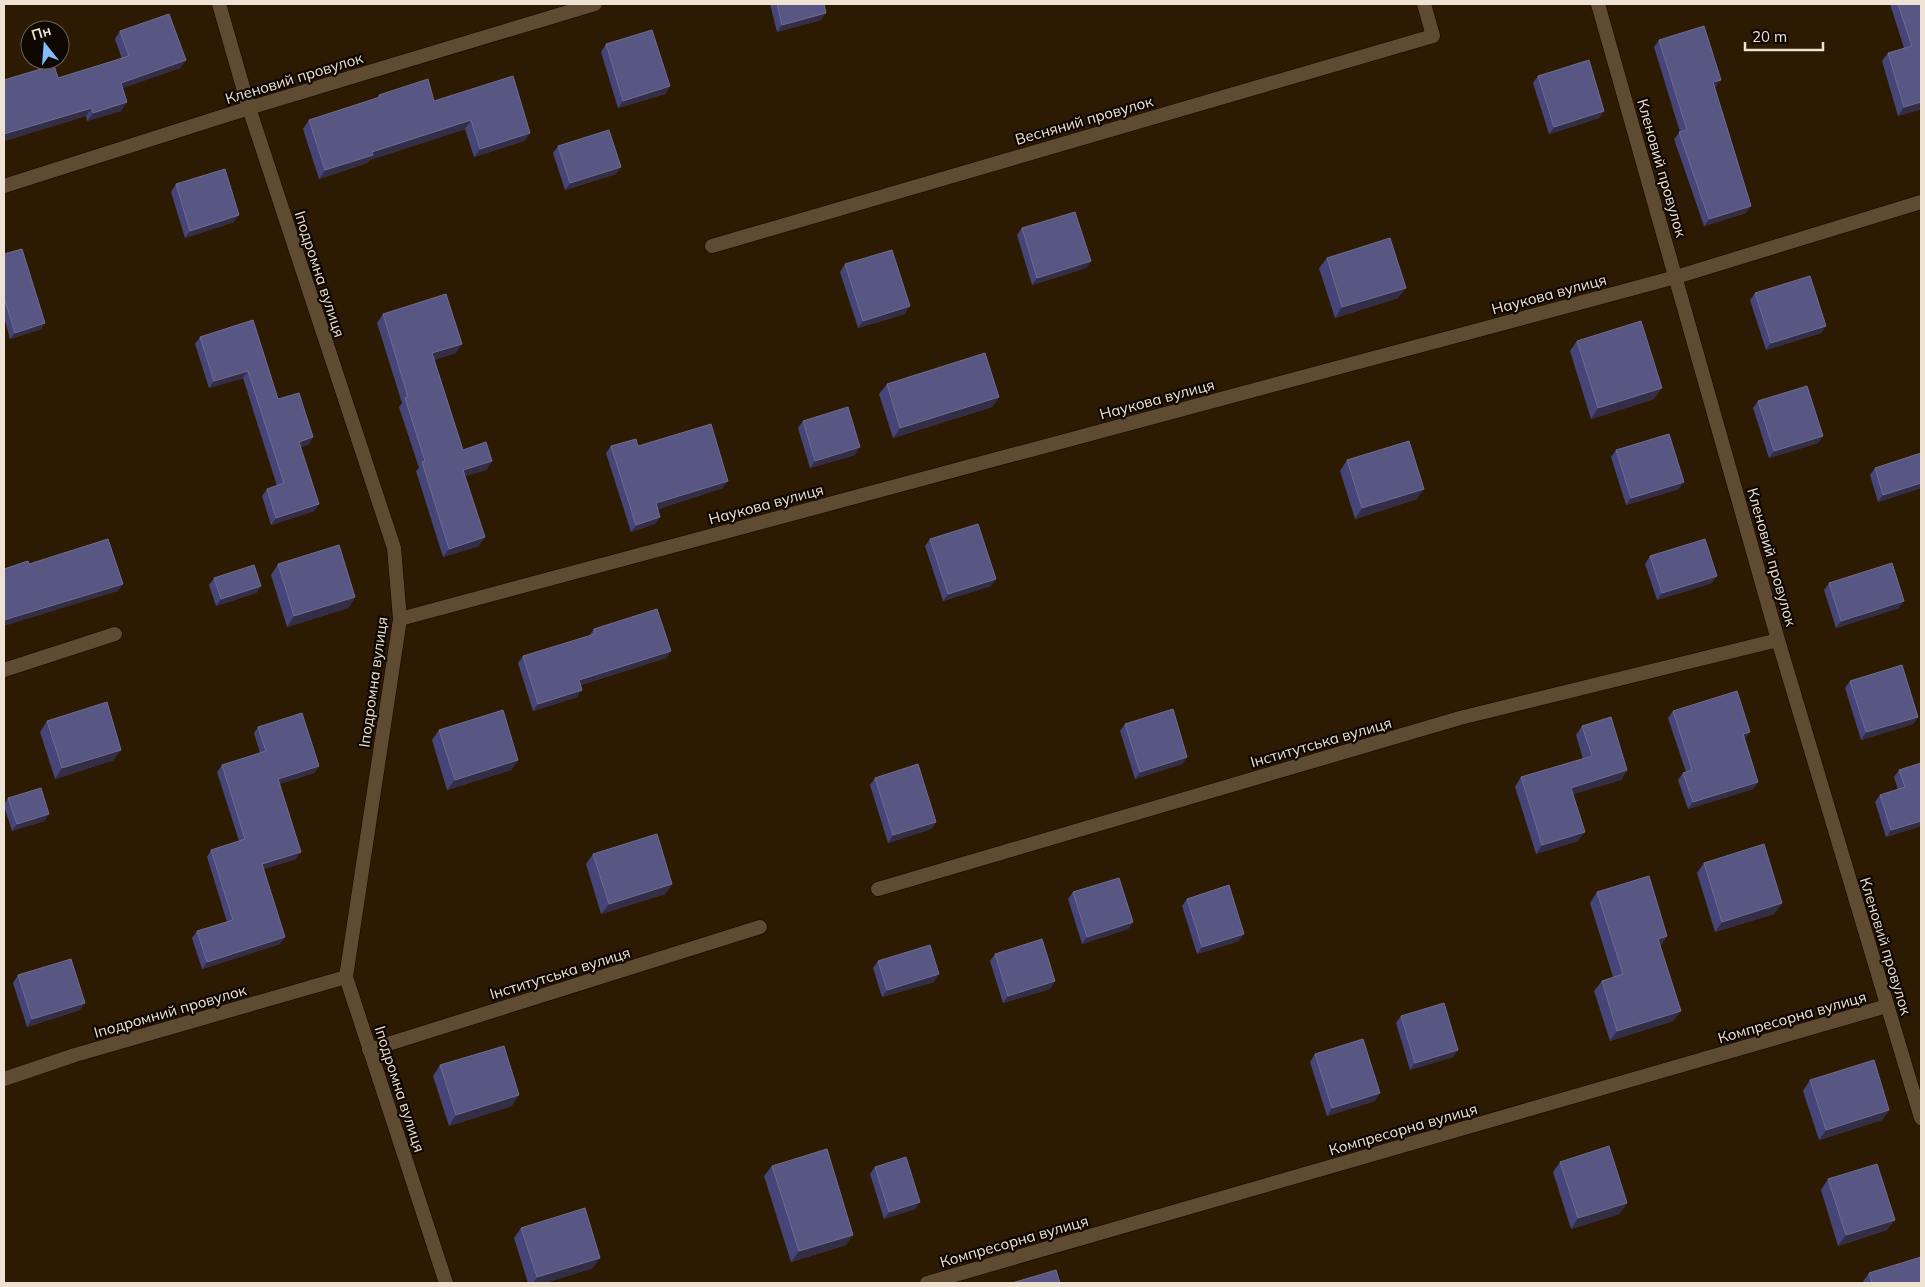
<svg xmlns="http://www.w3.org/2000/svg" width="1925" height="1287" font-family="Mulish,sans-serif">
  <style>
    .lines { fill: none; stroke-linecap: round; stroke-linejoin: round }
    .minor-casing { stroke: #140500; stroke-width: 15 }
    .minor { stroke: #5f4b31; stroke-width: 14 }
    .wall { fill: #46457a }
    .shaded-wall { fill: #342d46 }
    .building { fill: #585683; stroke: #6f6c90 }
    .labels { text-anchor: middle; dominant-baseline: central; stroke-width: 4.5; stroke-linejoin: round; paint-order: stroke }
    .street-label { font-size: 15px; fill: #eee2d3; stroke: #0f0701 }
  </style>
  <rect width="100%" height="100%" fill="#2c1b02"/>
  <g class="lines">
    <defs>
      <g id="minor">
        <polyline points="219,4 249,108 394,548 400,619 346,977 446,1283"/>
        <polyline points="1598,4 1778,640 1921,1118"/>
        <polyline points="4,186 249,108 595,4"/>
        <polyline points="712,246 1433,36 1424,4"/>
        <polyline points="400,619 1676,277 1921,202"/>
        <polyline points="4,670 115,634"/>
        <polyline points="878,889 1460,718 1778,640"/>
        <polyline points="369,1050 760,927"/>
        <polyline points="4,1079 75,1055 346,977"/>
        <polyline points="927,1283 1887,1006"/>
      </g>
    </defs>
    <!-- minor casing -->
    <use href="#minor" class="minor-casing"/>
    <!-- minor -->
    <use href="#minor" class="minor"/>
  </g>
  <!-- wall -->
  <g class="wall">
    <polygon points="770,4 824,4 821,20 777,32"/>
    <polygon points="1890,4 1921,4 1921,109 1898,116 1882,61 1888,53 1904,48"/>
    <polygon points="120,31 186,60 180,68 122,88 121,111 87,121 86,116 4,141 4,80 58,78 122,59 115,39"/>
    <polygon points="1659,40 1716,87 1715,87 1746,213 1704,226 1674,139 1680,132 1654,47"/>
    <polygon points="606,44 670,86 665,94 618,108 601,52"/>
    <polygon points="1538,76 1604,111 1599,118 1549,134 1533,83"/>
    <polygon points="379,95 434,101 530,133 524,141 474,157 465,129 370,160 367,163 319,179 303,129 309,120 377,98"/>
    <polygon points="558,146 616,174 565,190 553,153"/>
    <polygon points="176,184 234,222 185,238 171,192"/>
    <polygon points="1022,228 1091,261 1086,268 1032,285 1017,235"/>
    <polygon points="4,254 45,323 41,329 10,339 4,317"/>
    <polygon points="1327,258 1398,298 1335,318 1319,268"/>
    <polygon points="845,264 905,314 858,328 840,272"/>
    <polygon points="1755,293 1826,326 1821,333 1766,350 1750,300"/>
    <polygon points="383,314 456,353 434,360 463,450 492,461 486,470 465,476 479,546 443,557 416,471 419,468 399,407 402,403 377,323"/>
    <polygon points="253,320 278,399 313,437 308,445 300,447 319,504 314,511 271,525 262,496 267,489 277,486 243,378 209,388 195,344 200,337"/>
    <polygon points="1577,341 1654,399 1591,419 1570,351"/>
    <polygon points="887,384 999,397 992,407 893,438 879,394"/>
    <polygon points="1758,401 1823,436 1818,443 1769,458 1753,408"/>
    <polygon points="803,421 855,455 810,468 798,428"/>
    <polygon points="611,446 638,446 723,488 658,509 655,524 631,532 606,453"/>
    <polygon points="1616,450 1679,489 1626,505 1611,457"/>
    <polygon points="1921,453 1921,488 1878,502 1870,475 1875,468"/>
    <polygon points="1347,460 1417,499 1355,519 1340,471"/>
    <polygon points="930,539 991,586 943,601 925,546"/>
    <polygon points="1650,556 1712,583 1657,600 1645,564"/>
    <polygon points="278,564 355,597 348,608 287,627 271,575"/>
    <polygon points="214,578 261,586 256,593 216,606 209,585"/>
    <polygon points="1829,583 1899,608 1836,628 1824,590"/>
    <polygon points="594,629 671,651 666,658 581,685 577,697 533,711 518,663 523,656 589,636"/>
    <polygon points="1850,681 1918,717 1913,724 1861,740 1845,688"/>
    <polygon points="1673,711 1745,739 1758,782 1753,789 1688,809 1678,780 1683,773 1686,772 1668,718"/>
    <polygon points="47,721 114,760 55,779 40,732"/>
    <polygon points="1125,724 1187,757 1182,764 1135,779 1120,731"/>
    <polygon points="1582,726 1627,770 1621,780 1573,794 1578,841 1536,854 1515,787 1521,777 1583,759 1576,735"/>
    <polygon points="258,727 319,766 314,773 279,784 296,859 263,869 280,944 202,969 192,938 197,931 227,922 207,857 211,850 239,841 217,772 222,765 260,753 254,733"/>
    <polygon points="439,730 518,760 511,770 447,790 432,740"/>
    <polygon points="1899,770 1921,826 1886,837 1875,802 1880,795 1898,790 1894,777"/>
    <polygon points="875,778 936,822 931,829 888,843 870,785"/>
    <polygon points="8,798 49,814 44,821 12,831 4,806 4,805"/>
    <polygon points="593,854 672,884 665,894 601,914 586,864"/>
    <polygon points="1704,863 1782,903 1774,914 1715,932 1697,873"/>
    <polygon points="1073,892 1133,922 1128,929 1082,944 1068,899"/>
    <polygon points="1597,892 1667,936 1660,946 1673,1021 1610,1041 1594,991 1602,981 1613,977 1590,903"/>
    <polygon points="1187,899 1239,941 1197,954 1182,906"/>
    <polygon points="995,954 1055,981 1050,989 1003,1003 990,961"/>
    <polygon points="878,961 934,982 882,997 873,968"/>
    <polygon points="18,975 80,1010 27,1027 13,983"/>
    <polygon points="1401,1016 1453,1057 1410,1070 1396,1023"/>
    <polygon points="1315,1054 1375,1101 1327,1116 1310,1062"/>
    <polygon points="440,1065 512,1106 449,1126 433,1076"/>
    <polygon points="1810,1080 1889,1110 1882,1120 1819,1140 1803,1091"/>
    <polygon points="1560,1162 1627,1203 1619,1214 1571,1229 1553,1172"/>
    <polygon points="772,1166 846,1245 791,1262 764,1176"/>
    <polygon points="875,1167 920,1202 915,1209 884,1219 870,1174"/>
    <polygon points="1828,1179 1887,1230 1838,1246 1821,1190"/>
    <polygon points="521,1228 593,1268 545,1283 528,1283 514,1238"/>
    <polygon points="1869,1273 1921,1283 1862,1283"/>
  </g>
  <!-- shaded-wall -->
  <g class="shaded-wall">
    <polygon points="826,13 821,20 777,32 782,25"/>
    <polygon points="186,60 180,68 115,91 121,83"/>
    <polygon points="1721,80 1716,87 1708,89 1713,82"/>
    <polygon points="670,86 665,94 618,108 623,101"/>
    <polygon points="127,102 121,111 87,121 93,113"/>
    <polygon points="1921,102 1921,109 1898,116 1904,107"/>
    <polygon points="92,108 86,116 4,141 4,134"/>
    <polygon points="1604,111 1599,118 1549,134 1554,127"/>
    <polygon points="471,120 465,129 370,160 367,163 319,179 325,170 372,152"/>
    <polygon points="530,133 524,141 474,157 480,149"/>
    <polygon points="621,167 616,174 565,190 570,183"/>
    <polygon points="1751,206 1746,213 1704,226 1709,219"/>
    <polygon points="239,215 234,222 185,238 190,231"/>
    <polygon points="1091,261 1086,268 1032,285 1037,278"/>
    <polygon points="1406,288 1398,298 1335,318 1342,307"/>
    <polygon points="910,306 905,314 858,328 863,321"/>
    <polygon points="45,323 41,329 10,339 15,333"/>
    <polygon points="1826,326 1821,333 1766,350 1771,343"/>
    <polygon points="462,344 456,353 426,362 432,353"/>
    <polygon points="248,371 243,378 209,388 214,381"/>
    <polygon points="1662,388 1654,399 1591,419 1598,408"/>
    <polygon points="999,397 992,407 893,438 900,428"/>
    <polygon points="1823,436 1818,443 1769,458 1774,451"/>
    <polygon points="313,437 308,445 294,449 299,442"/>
    <polygon points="860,447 855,455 810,468 815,461"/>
    <polygon points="492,461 486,470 457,479 463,470"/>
    <polygon points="728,481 723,488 651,511 656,503"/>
    <polygon points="1684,482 1679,489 1626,505 1631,498"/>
    <polygon points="1921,483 1921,488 1878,502 1883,495"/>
    <polygon points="1424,489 1417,499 1355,519 1362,508"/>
    <polygon points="319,504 314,511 271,525 276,518"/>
    <polygon points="660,517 655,524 631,532 636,525"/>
    <polygon points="485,537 479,546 443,557 449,549"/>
    <polygon points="1717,576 1712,583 1657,600 1662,593"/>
    <polygon points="996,579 991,586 943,601 948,594"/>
    <polygon points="123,584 118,591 4,626 4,620"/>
    <polygon points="261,586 256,593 216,606 221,599"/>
    <polygon points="355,597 348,608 287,627 294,616"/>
    <polygon points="1904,601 1899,608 1836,628 1841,621"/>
    <polygon points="671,651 666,658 574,687 579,680"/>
    <polygon points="582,690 577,697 533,711 538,704"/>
    <polygon points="1918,717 1913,724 1861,740 1866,732"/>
    <polygon points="1750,732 1745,739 1743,734"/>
    <polygon points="121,750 114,760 55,779 62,768"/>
    <polygon points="1187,757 1182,764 1135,779 1140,772"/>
    <polygon points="518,760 511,770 447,790 455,780"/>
    <polygon points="319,766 314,773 273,786 278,779"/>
    <polygon points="1627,770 1621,780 1564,797 1571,788"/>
    <polygon points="1758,782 1753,789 1688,809 1693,802"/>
    <polygon points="49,814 44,821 12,831 17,824"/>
    <polygon points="1921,821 1921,826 1886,837 1891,830"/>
    <polygon points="936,822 931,829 888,843 893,835"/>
    <polygon points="1585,832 1578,841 1536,854 1542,845"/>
    <polygon points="301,852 296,859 257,871 262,864"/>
    <polygon points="672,884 665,894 601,914 609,904"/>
    <polygon points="1782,903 1774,914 1715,932 1722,922"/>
    <polygon points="1133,922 1128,929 1082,944 1087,937"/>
    <polygon points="1244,934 1239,941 1197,954 1202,947"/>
    <polygon points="1667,936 1660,947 1658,939"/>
    <polygon points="285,937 280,944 202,969 207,962"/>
    <polygon points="939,974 934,982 882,997 887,990"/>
    <polygon points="1055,981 1050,989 1003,1003 1008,996"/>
    <polygon points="85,1003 80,1010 27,1027 32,1019"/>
    <polygon points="1681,1011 1673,1021 1610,1041 1617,1031"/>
    <polygon points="1458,1050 1453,1057 1410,1070 1415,1063"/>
    <polygon points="1380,1093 1375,1101 1327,1116 1332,1108"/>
    <polygon points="519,1095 512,1106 449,1126 456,1115"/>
    <polygon points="1889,1110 1882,1120 1819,1140 1826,1130"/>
    <polygon points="920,1202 915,1209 884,1219 889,1212"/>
    <polygon points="1627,1203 1619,1214 1571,1229 1578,1218"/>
    <polygon points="1895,1220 1887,1230 1838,1246 1846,1235"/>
    <polygon points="853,1235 846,1245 791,1262 799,1251"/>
    <polygon points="600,1258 593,1268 545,1283 533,1283 537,1277"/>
  </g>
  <!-- building -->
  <g class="building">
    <polygon points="777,4 824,4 826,13 782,25"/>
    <polygon points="1898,4 1921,4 1921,102 1904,107 1888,53 1912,46"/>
    <polygon points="169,14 186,60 121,83 127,102 93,113 92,108 4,134 4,80 54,65 58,78 129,56 120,31"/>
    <polygon points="1704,26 1721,80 1713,82 1751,206 1709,219 1679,132 1687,130 1659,40"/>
    <polygon points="652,30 670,86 623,101 606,44"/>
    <polygon points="1589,60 1604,111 1554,127 1538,76"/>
    <polygon points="513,76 530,133 480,149 471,120 372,152 373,155 325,170 309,120 380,97 379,95 428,79 434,101"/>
    <polygon points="609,130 621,167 570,183 558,146"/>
    <polygon points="225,169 239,215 190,231 176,184"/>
    <polygon points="1075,212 1091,261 1037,278 1022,228"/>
    <polygon points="1390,238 1406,288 1342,307 1327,258"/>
    <polygon points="22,249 45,323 15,333 4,297 4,254"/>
    <polygon points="892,250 910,306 863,321 845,264"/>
    <polygon points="1810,276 1826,326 1771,343 1755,293"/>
    <polygon points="446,294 462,344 432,353 463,450 486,442 492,461 463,470 485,537 449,549 422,462 425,461 405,398 408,397 383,314"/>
    <polygon points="253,320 278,399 299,393 313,437 299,442 319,504 276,518 267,489 284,483 248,371 214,381 200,337"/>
    <polygon points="1641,321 1662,388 1598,408 1577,341"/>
    <polygon points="985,353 999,397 900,428 887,384"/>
    <polygon points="1807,386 1823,436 1774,451 1758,401"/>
    <polygon points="848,407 860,447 815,461 803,421"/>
    <polygon points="711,424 728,481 656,503 660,517 636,525 611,446 636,439 638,446"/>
    <polygon points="1669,434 1684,482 1631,498 1616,450"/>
    <polygon points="1409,441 1424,489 1362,508 1347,460"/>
    <polygon points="1921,453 1921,483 1883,495 1875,468"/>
    <polygon points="978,524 996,579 948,594 930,539"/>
    <polygon points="108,539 123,584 4,620 4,569 28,561 29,564"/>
    <polygon points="1705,539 1717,576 1662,593 1650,556"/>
    <polygon points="339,545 355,597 294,616 278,564"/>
    <polygon points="1892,563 1904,601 1841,621 1829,583"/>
    <polygon points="254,565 261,586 221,599 214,578"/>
    <polygon points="657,609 671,651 579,680 582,690 538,704 523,656 595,634 594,629"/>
    <polygon points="1902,665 1918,717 1866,732 1850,681"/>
    <polygon points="1737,691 1750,732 1743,734 1758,782 1693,802 1683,773 1692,770 1673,711"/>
    <polygon points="107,702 121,750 62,768 47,721"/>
    <polygon points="1173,709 1187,757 1140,772 1125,724"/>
    <polygon points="503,710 518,760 455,780 439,730"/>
    <polygon points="302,713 319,766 278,779 301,852 262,864 285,937 207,962 197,931 233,920 211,850 245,839 222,765 266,751 258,727"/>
    <polygon points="1611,717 1627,770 1571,788 1585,832 1542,845 1521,777 1592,756 1582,726"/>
    <polygon points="1921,763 1921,821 1891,830 1880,795 1905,787 1899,770"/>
    <polygon points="918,764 936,822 893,835 875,778"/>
    <polygon points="41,788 49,814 17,824 8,798"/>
    <polygon points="657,834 672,884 609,904 593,854"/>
    <polygon points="1764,844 1782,903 1722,922 1704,863"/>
    <polygon points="1649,876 1667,936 1658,939 1681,1011 1617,1031 1602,981 1623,974 1597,892"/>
    <polygon points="1119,878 1133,922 1087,937 1073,892"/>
    <polygon points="1229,885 1244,934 1202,947 1187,899"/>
    <polygon points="1042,939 1055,981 1008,996 995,954"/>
    <polygon points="930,945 939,974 887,990 878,961"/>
    <polygon points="71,959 85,1003 32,1019 18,975"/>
    <polygon points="1444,1003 1458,1050 1415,1063 1401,1016"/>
    <polygon points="1363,1039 1380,1093 1332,1108 1315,1054"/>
    <polygon points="504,1046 519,1095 456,1115 440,1065"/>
    <polygon points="1874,1060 1889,1110 1826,1130 1810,1080"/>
    <polygon points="1609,1146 1627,1203 1578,1218 1560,1162"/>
    <polygon points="827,1149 853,1235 799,1251 772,1166"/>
    <polygon points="906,1157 920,1202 889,1212 875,1167"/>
    <polygon points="1877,1164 1895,1220 1846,1235 1828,1179"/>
    <polygon points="585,1208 600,1258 537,1277 521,1228"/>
    <polygon points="1921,1257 1921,1283 1872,1283 1869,1273"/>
    <polygon points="1056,1270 1060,1283 1012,1283"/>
  </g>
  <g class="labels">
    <!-- street labels -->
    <g class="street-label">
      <text transform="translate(294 78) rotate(-17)">Кленовий провулок</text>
      <text transform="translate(1084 120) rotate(-16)">Весняний провулок</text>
      <text transform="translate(1662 168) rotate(74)">Кленовий провулок</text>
      <text transform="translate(320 274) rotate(72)">Іподромна вулиця</text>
      <text transform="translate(1549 294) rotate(-15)">Наукова вулиця</text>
      <text transform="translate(1157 399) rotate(-15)">Наукова вулиця</text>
      <text transform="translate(766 504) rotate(-15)">Наукова вулиця</text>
      <text transform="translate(1772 557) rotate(74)">Кленовий провулок</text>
      <text transform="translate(373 682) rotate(-82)">Іподромна вулиця</text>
      <text transform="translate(1321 742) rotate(-16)">Інститутська вулиця</text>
      <text transform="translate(1886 946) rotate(73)">Кленовий провулок</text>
      <text transform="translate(560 973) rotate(-17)">Інститутська вулиця</text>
      <text transform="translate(170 1011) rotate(-16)">Іподромний провулок</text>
      <text transform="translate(1792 1017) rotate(-16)">Компресорна вулиця</text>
      <text transform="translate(400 1089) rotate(72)">Іподромна вулиця</text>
      <text transform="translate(1403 1129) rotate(-16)">Компресорна вулиця</text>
      <text transform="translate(1014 1241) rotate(-16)">Компресорна вулиця</text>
    </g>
  </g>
  <!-- border -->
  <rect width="1925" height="1287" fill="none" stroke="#eee2d3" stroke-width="10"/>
  <!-- north arrow -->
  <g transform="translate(45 45) rotate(343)"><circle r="24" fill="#0f0701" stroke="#685f55"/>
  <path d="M0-4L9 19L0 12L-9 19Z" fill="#81bdfa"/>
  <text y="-8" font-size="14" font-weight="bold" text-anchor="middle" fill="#eee2d3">Пн</text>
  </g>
  <!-- scale -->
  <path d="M1745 42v8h78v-8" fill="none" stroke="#eee2d3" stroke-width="2.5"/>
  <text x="1752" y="42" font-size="15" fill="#eee2d3" stroke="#0f0701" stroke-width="4" paint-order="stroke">20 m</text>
</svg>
